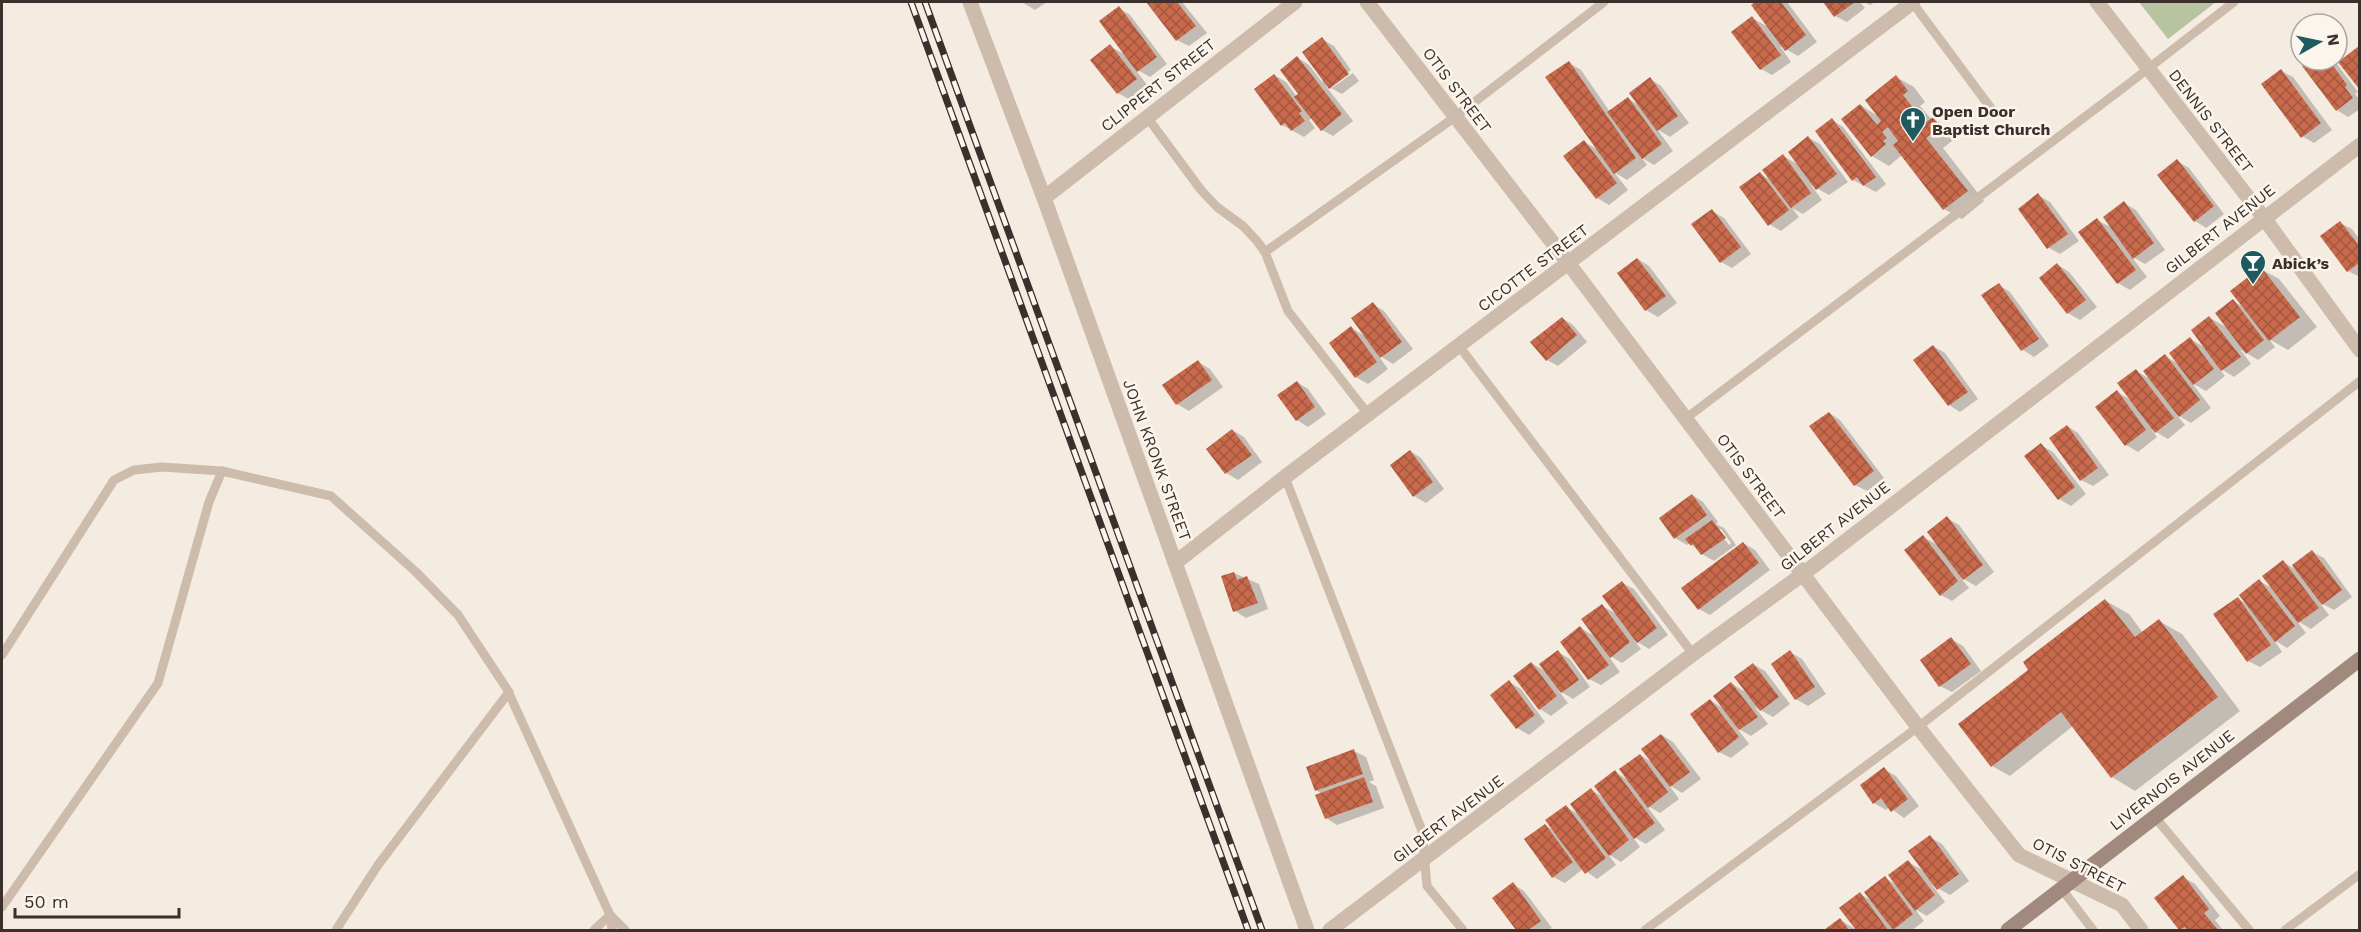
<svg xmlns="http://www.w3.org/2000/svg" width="2361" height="932" font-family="'Work Sans',sans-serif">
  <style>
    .grass { fill: #b8c4a0 }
    .shadow { fill: #0003; fill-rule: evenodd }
    .building { fill: url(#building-cross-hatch) }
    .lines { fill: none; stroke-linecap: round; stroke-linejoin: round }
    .service { stroke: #cdbbac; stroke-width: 9 }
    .minor { stroke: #cdbbac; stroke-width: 15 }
    .tertiary { stroke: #cdbbac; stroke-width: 15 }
    .secondary { stroke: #a18a7d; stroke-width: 15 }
    .rail-casing { stroke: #3b302b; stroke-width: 7 }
    .rail { stroke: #fbf5ee; stroke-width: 4.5; stroke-dasharray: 14; stroke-linecap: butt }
    .labels { text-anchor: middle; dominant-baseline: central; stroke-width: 5; stroke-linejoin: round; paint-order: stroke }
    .street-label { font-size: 16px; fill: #3b302b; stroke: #fbf5ee }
    .poi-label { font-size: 16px; font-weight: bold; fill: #3b302b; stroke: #fbf5ee; text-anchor: start }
  </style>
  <defs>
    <pattern id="building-cross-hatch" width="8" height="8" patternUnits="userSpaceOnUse" patternTransform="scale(1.5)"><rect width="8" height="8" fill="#c8694b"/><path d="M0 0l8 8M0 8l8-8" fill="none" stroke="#a4573f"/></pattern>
  </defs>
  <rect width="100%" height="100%" fill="#f4ebe1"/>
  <!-- grass -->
  <polygon class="grass" points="2139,2 2216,2 2168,39"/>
  <!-- shadow -->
  <g class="shadow">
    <polygon points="1022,2 1047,2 1035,10"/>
    <polygon points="1148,2 1182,2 1207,33 1189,46 1177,40"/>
    <polygon points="1758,2 1787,2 1817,42 1798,56 1780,46 1791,62 1772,75 1761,69 1752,18 1770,28 1753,5"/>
    <polygon points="1825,2 1860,2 1865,8 1847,22 1835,16"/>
    <polygon points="1864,2 1875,2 1870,5"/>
    <polygon points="1119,8 1130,15 1167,64 1150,77 1134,68 1148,86 1130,100 1118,93 1092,60 1110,46 1127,56"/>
    <polygon points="1322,39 1334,46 1351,70 1332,84 1332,88 1353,73 1359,81 1342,94 1325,85 1353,121 1333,136 1322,130 1312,118 1309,120 1315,128 1304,137 1282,125 1274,75 1286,82 1297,97 1301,94 1298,58 1309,65 1322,82 1325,80"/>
    <polygon points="2313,60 2334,60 2358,92 2355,94 2360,100 2360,109 2348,117 2337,110"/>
    <polygon points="1569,63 1581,70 1610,112 1628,99 1641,106 1650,79 1661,86 1689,123 1670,137 1657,129 1673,151 1654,165 1642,158 1647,165 1627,180 1614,172 1628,190 1609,205 1597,198 1584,142 1599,150"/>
    <polygon points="2281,71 2293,77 2332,130 2314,143 2302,136"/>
    <polygon points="1896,77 1914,87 1925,102 1920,106 1932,120 1933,119 1951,129 1957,137 1943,148 1984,201 1962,219 1944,209 1902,155 1889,166 1872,156 1860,105 1878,116"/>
    <polygon points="1832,120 1843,127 1886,184 1876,192 1853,180"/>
    <polygon points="1809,138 1820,144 1848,182 1829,195 1811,185 1822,200 1803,214 1792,208 1799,217 1781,231 1769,224 1760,174 1771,180 1783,156 1801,166"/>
    <polygon points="2177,161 2189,168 2224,214 2206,228 2195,221"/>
    <polygon points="2038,195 2050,202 2079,241 2060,254 2049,248"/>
    <polygon points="2124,203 2136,210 2165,250 2145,264 2131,256 2147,277 2130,290 2118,283 2080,233 2097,220 2114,229"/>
    <polygon points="1712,211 1724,218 1751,254 1732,268 1721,262"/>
    <polygon points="2340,223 2352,229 2360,240 2360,277 2348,271"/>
    <polygon points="1638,259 1649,266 1677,303 1658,317 1646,310 1619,273"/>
    <polygon points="2058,265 2069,272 2097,307 2080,320 2068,313 2041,278"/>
    <polygon points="2261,269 2279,279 2317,327 2288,350 2269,339 2275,347 2258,360 2240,349 2251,364 2234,377 2218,367 2225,376 2206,391 2192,383 2211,408 2191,423 2176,414 2185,425 2168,439 2151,429 2157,437 2138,452 2126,445 2117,392 2133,401 2136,371 2152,380 2165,356 2179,364 2190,339 2206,348 2210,318 2228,328 2233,301 2244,307"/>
    <polygon points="1999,285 2010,292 2049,346 2034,357 2023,350 1983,296"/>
    <polygon points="1373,304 1384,311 1413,349 1393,364 1377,354 1388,369 1368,384 1356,377 1331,343 1351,328 1367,337"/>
    <polygon points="1562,318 1573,325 1587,342 1558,366 1547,360"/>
    <polygon points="1933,346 1945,353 1978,399 1960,412 1949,405"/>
    <polygon points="1198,362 1210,369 1223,387 1189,411 1177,404"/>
    <polygon points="1297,382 1308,389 1326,414 1308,427 1297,420"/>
    <polygon points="1829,413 1840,420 1884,478 1867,491 1855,485"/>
    <polygon points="2067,426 2078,433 2109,475 2093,486 2081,480"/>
    <polygon points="1232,430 1244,437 1262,462 1238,480 1226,473 1208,449"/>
    <polygon points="2041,445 2053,452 2086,494 2071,506 2059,499 2026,457"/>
    <polygon points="1410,451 1421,458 1444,489 1426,503 1414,496"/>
    <path d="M1692 495 1703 502 1718 522 1716 524 1724 528 1736 545 1714 561 1702 554 1690 543 1687 545 1675 538 1661 519ZM1717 529H1721L1731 543 1729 545Z"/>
    <polygon points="1947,518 1959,525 1994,572 1976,586 1960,577 1969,588 1952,601 1941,595 1923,537 1940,546"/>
    <polygon points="1743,543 1755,550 1770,570 1710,615 1699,609"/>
    <polygon points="2312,552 2324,558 2352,597 2334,610 2319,602 2329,615 2311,629 2296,620 2306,633 2287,648 2274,640 2282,652 2260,667 2248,661 2238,599 2248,604 2259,581 2274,589 2283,562 2299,571"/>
    <polygon points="1234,573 1259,584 1268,609 1246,618 1235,611"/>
    <polygon points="1622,583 1634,589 1668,635 1649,649 1634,640 1641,649 1622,663 1607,654 1620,672 1601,685 1589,679 1581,628 1596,637 1602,606 1617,614"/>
    <polygon points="2106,601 2129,614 2143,633 2159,621 2182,634 2240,711 2135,791 2112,777 2073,726 2010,776 1992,766 2034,675"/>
    <polygon points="1951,639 1963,646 1981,671 1952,692 1940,686"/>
    <polygon points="1558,652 1570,659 1590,687 1573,699 1558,690 1568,703 1551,716 1540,709 1531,663 1547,672"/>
    <polygon points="1790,652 1802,659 1826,694 1808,706 1796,699 1773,664"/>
    <polygon points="1753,664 1765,671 1790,704 1773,717 1755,707 1768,724 1751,736 1737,728 1749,744 1731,758 1719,752 1710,700 1724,709 1732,684 1749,694"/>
    <polygon points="1509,682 1521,689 1545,722 1529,735 1517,728"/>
    <polygon points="1662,735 1673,742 1701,779 1682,793 1669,785 1679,799 1660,813 1646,805 1665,830 1646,844 1632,836 1640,847 1621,862 1608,854 1616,865 1597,879 1583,869 1565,883 1553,877 1545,825 1555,831 1566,807 1580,815 1591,790 1605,798 1615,772 1630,781 1640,755 1653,763"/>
    <polygon points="1354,751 1366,757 1374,780 1369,782 1376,786 1384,808 1337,825 1326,818 1322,794 1316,790"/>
    <polygon points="1884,769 1896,776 1919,806 1904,818 1889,807 1886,810 1874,803"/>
    <polygon points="1930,837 1942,844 1969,881 1950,895 1932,885 1945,902 1927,916 1915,909 1924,921 1912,930 1897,930 1891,927 1893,930 1826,930 1840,920 1857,930 1860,894 1874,902 1885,878 1897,885 1908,862 1926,872"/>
    <polygon points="2183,877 2195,884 2220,916 2215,920 2223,930 2180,930 2156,898"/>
    <polygon points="1513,884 1524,891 1552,928 1548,930 1518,930 1494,898"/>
  </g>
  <!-- building -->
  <g class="building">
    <polygon points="1146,2 1177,2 1196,26 1176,41"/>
    <polygon points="1755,2 1781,2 1806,35 1785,51 1751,5"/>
    <polygon points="1823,2 1855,2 1834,17"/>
    <polygon points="1119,6 1157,57 1137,72 1099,21"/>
    <polygon points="1752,16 1781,55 1760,70 1731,32"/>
    <polygon points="1322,37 1349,74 1329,89 1302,52"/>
    <polygon points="1110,44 1137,79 1117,94 1090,60"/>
    <polygon points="2359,46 2360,47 2360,90 2338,62"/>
    <polygon points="1297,56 1342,114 1321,131 1294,97 1298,94 1280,70"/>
    <polygon points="2310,60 2329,60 2347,85 2345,87 2353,98 2336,111 2302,66"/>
    <polygon points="1569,61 1636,158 1614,174 1545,77"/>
    <polygon points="2281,69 2321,123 2301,138 2261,84"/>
    <polygon points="1274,74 1302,111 1299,113 1305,121 1291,131 1285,123 1281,126 1254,89"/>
    <polygon points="1896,75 1908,91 1903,95 1925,123 1933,117 1940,127 1926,138 1968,191 1943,210 1893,145 1898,141 1888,127 1882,132 1887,138 1883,141 1886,144 1871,157 1841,119 1860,104 1877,125 1881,121 1865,100"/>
    <polygon points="1650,77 1678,116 1657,131 1629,93"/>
    <polygon points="1628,97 1662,144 1642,159 1607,112"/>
    <polygon points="1832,118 1876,177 1863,186 1857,177 1852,181 1815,131"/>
    <polygon points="1808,136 1837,174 1816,190 1788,152"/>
    <polygon points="1584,140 1617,183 1596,199 1563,156"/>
    <polygon points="1783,154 1811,193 1791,208 1762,170"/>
    <polygon points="2177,159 2214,206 2194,222 2157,175"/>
    <polygon points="1760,172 1789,210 1768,226 1739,187"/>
    <polygon points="2038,193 2068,234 2047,249 2018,209"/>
    <polygon points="2124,201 2154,243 2133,259 2103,217"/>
    <polygon points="1712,209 1741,247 1720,263 1691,224"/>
    <polygon points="2097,218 2136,270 2117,284 2078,232"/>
    <polygon points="2340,221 2360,247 2360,262 2347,272 2320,236"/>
    <polygon points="1637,258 1666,296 1645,311 1617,273"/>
    <polygon points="2057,263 2086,300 2067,314 2039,278"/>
    <polygon points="2261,267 2300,317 2269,341 2230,291"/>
    <polygon points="1999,283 2039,339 2021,351 1981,295"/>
    <polygon points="2233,299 2264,340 2246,354 2215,313"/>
    <polygon points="1373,302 1402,342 1380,358 1351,318"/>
    <polygon points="2209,316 2241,357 2221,371 2191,330"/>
    <polygon points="1562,317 1577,335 1546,361 1530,342"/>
    <polygon points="1351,326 1377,362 1355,378 1329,343"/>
    <polygon points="2190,337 2214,369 2193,385 2169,353"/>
    <polygon points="1933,345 1968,392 1948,406 1913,360"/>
    <polygon points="2165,354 2200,400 2179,417 2143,371"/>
    <polygon points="1198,360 1212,380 1176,405 1162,385"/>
    <polygon points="2136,369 2174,418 2155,433 2117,383"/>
    <polygon points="1297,381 1315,407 1296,421 1277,395"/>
    <polygon points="2117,390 2146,430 2125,446 2095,407"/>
    <polygon points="1829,412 1874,471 1854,486 1809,426"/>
    <polygon points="2067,425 2098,468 2080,481 2049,438"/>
    <polygon points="1232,429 1252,455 1225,474 1206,449"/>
    <polygon points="2041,443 2075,487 2058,500 2024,456"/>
    <polygon points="1410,450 1433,482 1413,497 1390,465"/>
    <polygon points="1692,494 1707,515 1674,539 1659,518"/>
    <polygon points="1947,516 1983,565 1963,580 1927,532"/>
    <polygon points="1712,520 1726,538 1701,555 1693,544 1691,546 1685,539"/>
    <polygon points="1923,535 1958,581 1940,596 1904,550"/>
    <polygon points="1743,542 1759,563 1698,610 1681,588"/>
    <polygon points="2312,550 2342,590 2322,605 2292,565"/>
    <polygon points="2283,560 2319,608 2298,623 2262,576"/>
    <polygon points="1234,572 1237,580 1247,576 1258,603 1233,612 1221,576"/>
    <polygon points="2259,579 2295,626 2275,642 2239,595"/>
    <polygon points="1622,581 1657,628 1637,643 1602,596"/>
    <polygon points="2238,597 2271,645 2247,662 2213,614"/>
    <polygon points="2105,599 2135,637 2159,619 2218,697 2111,778 2061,712 1991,767 1958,724 2028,670 2023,662"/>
    <polygon points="1602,604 1630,642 1610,658 1581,619"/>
    <polygon points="1580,626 1609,665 1588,680 1560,642"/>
    <polygon points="1951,637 1971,664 1939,687 1920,660"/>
    <polygon points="1558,650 1579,680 1561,693 1539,664"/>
    <polygon points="1790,650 1815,687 1795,700 1771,664"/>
    <polygon points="1531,662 1557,696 1539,710 1513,676"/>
    <polygon points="1753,663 1779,697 1760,711 1734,677"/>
    <polygon points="1509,680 1535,715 1516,729 1490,695"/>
    <polygon points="1731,682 1758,717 1739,730 1713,696"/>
    <polygon points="1710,699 1739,737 1718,753 1690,714"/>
    <polygon points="1661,734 1690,772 1670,787 1641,749"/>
    <polygon points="1354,749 1363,774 1315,791 1306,767"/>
    <polygon points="1640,754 1668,792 1648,808 1619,769"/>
    <polygon points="1884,767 1908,799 1891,812 1881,798 1873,804 1860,785"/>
    <polygon points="1615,770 1655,823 1634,839 1594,786"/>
    <polygon points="1364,777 1373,802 1325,819 1315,795"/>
    <polygon points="1591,788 1629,840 1609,856 1570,804"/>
    <polygon points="1566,805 1606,858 1585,874 1545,820"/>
    <polygon points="1545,824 1573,862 1552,878 1524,839"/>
    <polygon points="1930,835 1959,874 1937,890 1908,851"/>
    <polygon points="1908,860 1935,895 1915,911 1888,875"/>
    <polygon points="2183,875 2209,909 2204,913 2218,930 2187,930 2185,927 2179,930 2154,898"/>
    <polygon points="1885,876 1913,914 1893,930 1864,892"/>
    <polygon points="1513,882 1541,921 1528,930 1516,930 1492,898"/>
    <polygon points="1860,892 1888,930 1856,930 1839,908"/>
    <polygon points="1840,918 1849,930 1824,930"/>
  </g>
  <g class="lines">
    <!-- service -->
    <g class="service">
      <polyline points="1912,2 1993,111"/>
      <polyline points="1147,117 1201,190 1217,207 1243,226 1257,241 1265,252 1288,311 1368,414"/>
      <polyline points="1265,252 1455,117 1604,2"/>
      <polyline points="1459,346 1693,654"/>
      <polyline points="1685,419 2127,85 2234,2"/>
      <polyline points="1285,477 1422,831 1427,886 1463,930"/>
      <polyline points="2,655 114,480 134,470 162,467 222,471"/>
      <polyline points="2154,816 2249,930"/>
      <polyline points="2061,888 2093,930"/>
      <polyline points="2,907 158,683 209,502 222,471 331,496 416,572 458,615 507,689 610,915 612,930"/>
      <polyline points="610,915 625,930"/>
      <polyline points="336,930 378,865 509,692"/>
      <polyline points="594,930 610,915"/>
      <polyline points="1645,930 1918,727 2360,381"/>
      <polyline points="2285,930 2360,874"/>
    </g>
    <!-- minor -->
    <g class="minor">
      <polyline points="1367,2 1569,264 1918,727 2019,855 2122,905 2141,930"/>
      <polyline points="2097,2 2264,218 2360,350"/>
      <polyline points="1044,198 1295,2"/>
      <polyline points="1175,563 1285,477 1913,2"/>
      <polyline points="1330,930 1693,654 1803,574 2360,145"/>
    </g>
    <!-- tertiary -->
    <polyline class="tertiary" points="970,2 1044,198 1307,930"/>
    <!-- secondary -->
    <polyline class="secondary" points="2008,930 2360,659"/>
    <defs>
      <g id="rail">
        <polyline points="911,2 1248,930"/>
        <polyline points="925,2 1262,930"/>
      </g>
    </defs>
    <!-- rail casing -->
    <use href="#rail" class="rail-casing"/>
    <!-- rail -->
    <use href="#rail" class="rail"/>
  </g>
  <!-- icons -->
  <defs>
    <symbol id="church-pin" viewBox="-11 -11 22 30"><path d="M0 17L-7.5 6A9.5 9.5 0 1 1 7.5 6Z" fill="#1f5a5e" stroke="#fbf5ee"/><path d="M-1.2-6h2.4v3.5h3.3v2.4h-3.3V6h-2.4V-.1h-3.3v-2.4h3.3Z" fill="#fff"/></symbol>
    <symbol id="bar-pin" viewBox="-11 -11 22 30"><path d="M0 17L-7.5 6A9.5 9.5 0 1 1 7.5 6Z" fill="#1f5a5e" stroke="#fbf5ee"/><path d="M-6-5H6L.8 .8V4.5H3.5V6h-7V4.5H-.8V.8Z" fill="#fff"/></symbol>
  </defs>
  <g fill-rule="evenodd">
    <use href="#church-pin" x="1898" y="105" width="30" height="40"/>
    <use href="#bar-pin" x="2238" y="248" width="30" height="40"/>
  </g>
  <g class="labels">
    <!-- street labels -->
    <g class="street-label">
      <text transform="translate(1158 85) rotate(-38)">CLIPPERT STREET</text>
      <text transform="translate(1457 90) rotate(53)">OTIS STREET</text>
      <text transform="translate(2211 121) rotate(52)">DENNIS STREET</text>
      <text transform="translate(2220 229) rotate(-38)">GILBERT AVENUE</text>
      <text transform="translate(1533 268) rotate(-37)">CICOTTE STREET</text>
      <text transform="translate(1157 460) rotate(70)">JOHN KRONK STREET</text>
      <text transform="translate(1751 476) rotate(53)">OTIS STREET</text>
      <text transform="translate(1835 526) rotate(-38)">GILBERT AVENUE</text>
      <text transform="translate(2172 780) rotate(-38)">LIVERNOIS AVENUE</text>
      <text transform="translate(1448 819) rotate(-37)">GILBERT AVENUE</text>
      <text transform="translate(2079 865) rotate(27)">OTIS STREET</text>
    </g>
    <!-- poi labels -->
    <g class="poi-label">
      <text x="1932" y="111">Open Door<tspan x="1932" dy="18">Baptist Church</tspan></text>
      <text x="2272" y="263">Abick’s</text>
    </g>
  </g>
  <!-- border -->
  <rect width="2361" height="932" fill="none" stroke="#3b302b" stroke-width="6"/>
  <!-- north arrow -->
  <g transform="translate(2319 42) rotate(81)"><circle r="28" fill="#fbf5ee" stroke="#aea6a0" stroke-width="1.5"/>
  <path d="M0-4.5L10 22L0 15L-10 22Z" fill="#1f5a5e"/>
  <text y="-9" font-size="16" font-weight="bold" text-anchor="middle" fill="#3b302b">N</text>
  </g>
  <!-- scale -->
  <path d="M15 908v9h164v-9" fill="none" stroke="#3b302b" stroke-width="3"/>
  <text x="24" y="908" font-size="18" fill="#3b302b" stroke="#fbf5ee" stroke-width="4.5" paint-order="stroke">50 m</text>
</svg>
